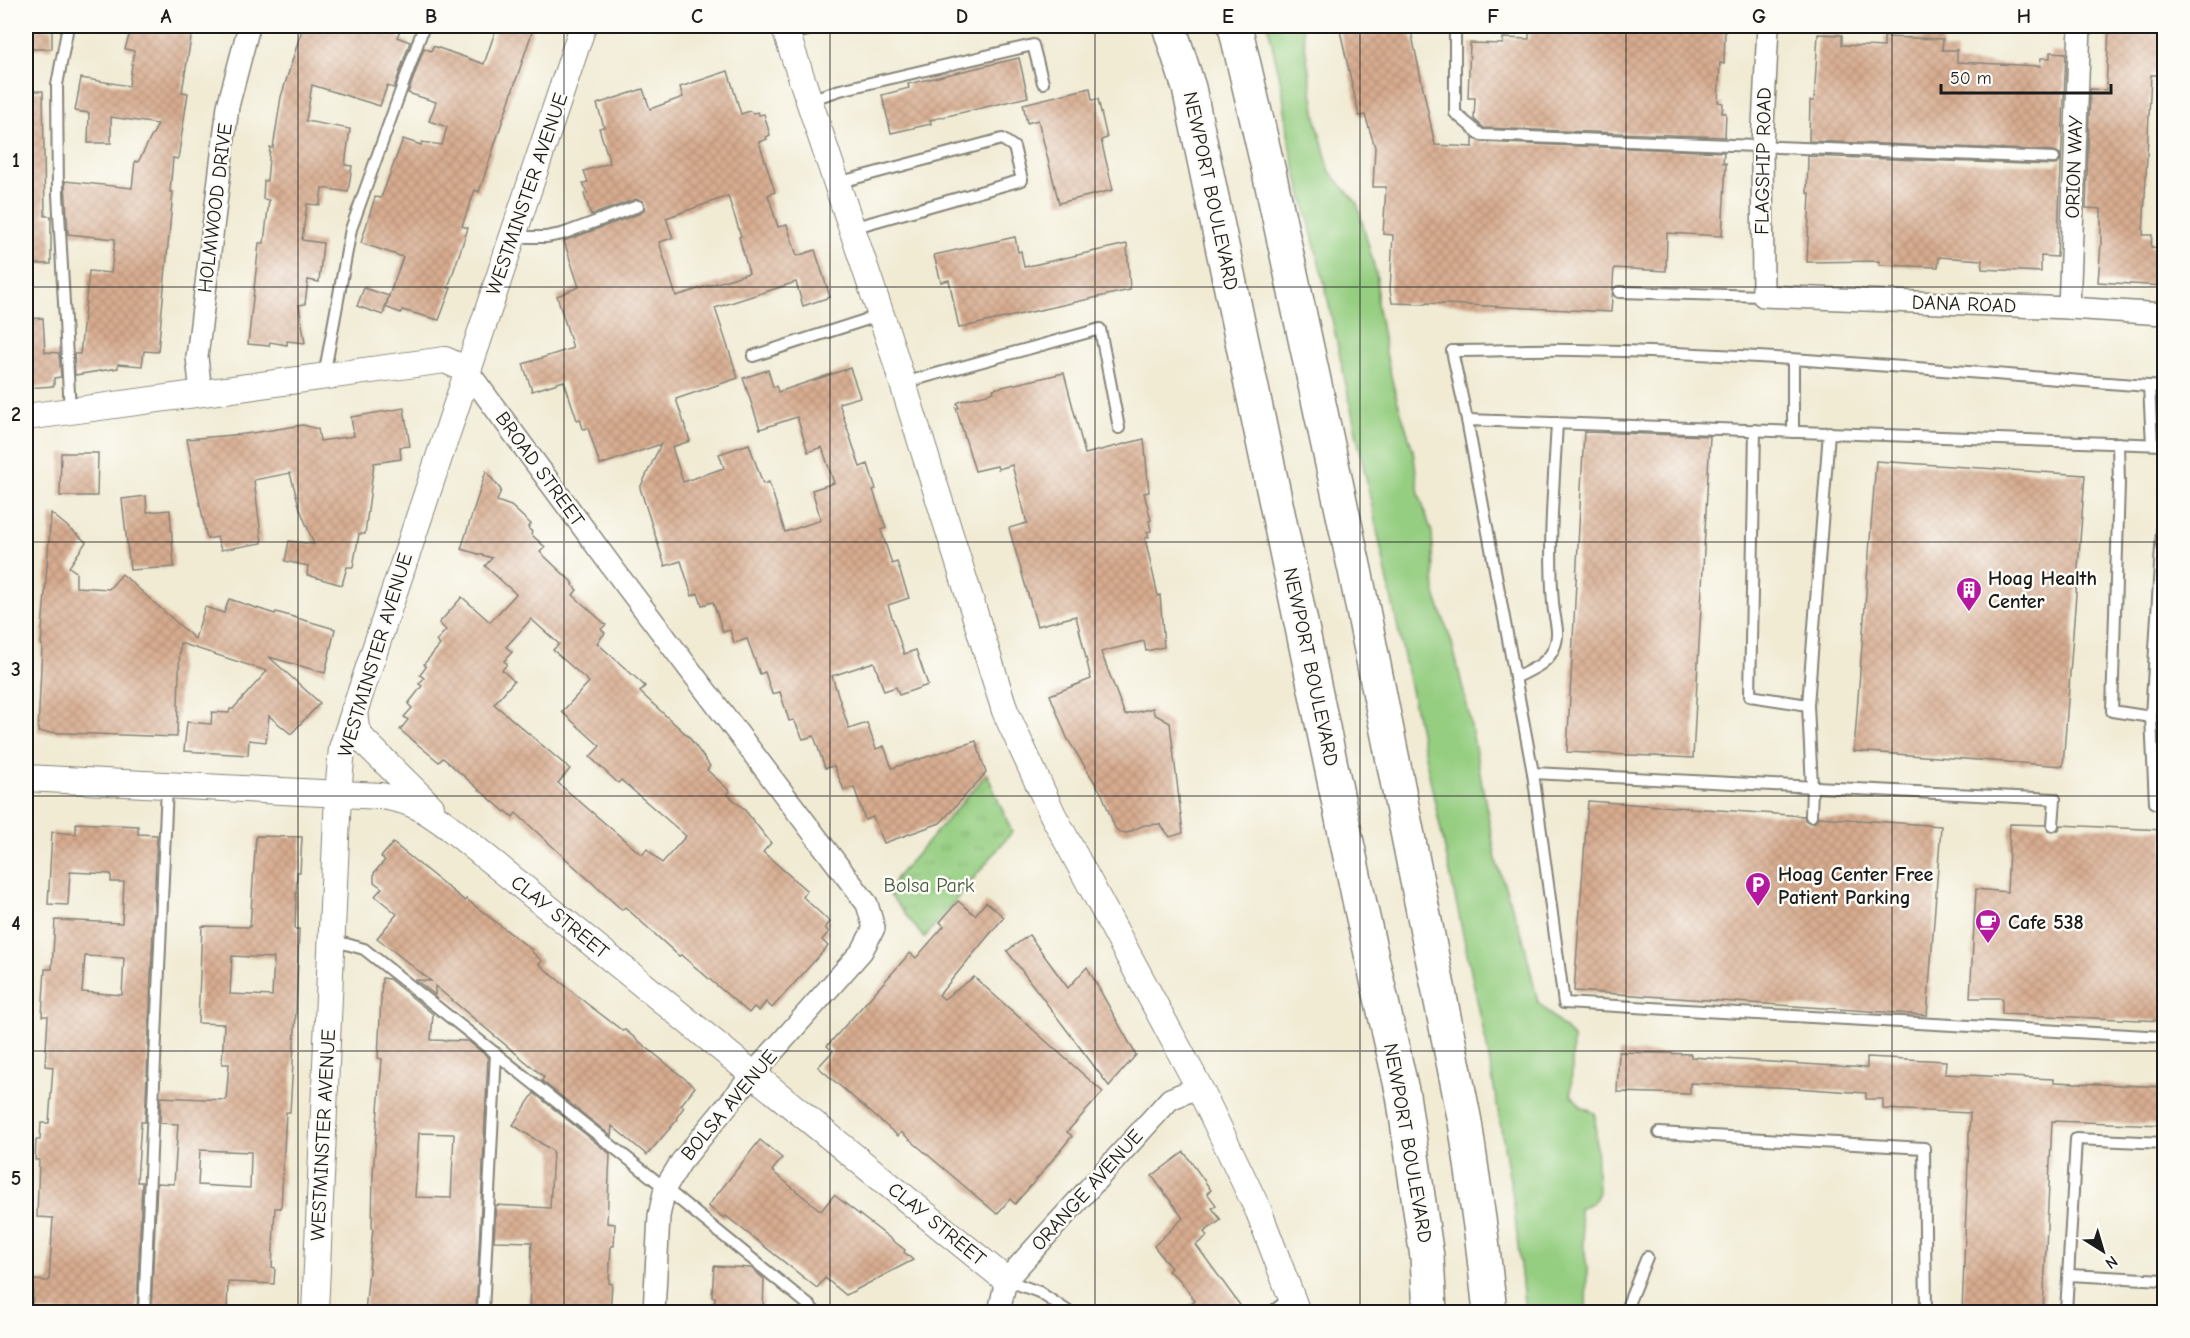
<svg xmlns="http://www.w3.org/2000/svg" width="2190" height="1338" viewBox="0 0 2190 1338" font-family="'Comic Neue',sans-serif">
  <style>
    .green { fill: #95ce81; stroke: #58754e; stroke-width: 1.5 }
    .park { fill: url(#park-tufts); stroke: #58754e; stroke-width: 1.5 }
    .building { fill: url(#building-cross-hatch); fill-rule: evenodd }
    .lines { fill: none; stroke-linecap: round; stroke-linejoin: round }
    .service-casing { stroke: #868478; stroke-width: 14 }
    .minor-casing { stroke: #868478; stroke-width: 24 }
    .tertiary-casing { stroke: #868478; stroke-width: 28 }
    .trunk-casing { stroke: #868478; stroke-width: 36 }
    .service { stroke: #fff; stroke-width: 10 }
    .minor { stroke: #fff; stroke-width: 21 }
    .tertiary { stroke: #fff; stroke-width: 26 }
    .trunk { stroke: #fff; stroke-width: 33 }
    .grid { fill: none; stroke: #1c1c1c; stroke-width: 1.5; stroke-opacity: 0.55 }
    .labels { text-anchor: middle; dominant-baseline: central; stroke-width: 5; stroke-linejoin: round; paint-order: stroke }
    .street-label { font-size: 20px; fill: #1c1c1c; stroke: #fdfcf7 }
    .poi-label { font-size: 20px; font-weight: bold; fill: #1c1c1c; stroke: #fdfcf7; text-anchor: start }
    .park-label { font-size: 20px; fill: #465a3f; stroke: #fdfcf7 }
    .neatline { fill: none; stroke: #1c1c1c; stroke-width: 2 }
    .grid-label { font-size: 20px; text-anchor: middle; font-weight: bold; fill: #1c1c1c }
  </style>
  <defs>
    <pattern id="park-tufts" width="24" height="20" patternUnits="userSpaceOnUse" patternTransform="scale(1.5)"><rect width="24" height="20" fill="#95ce81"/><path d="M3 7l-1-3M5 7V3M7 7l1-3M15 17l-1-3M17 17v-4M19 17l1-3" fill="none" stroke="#80b06f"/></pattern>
    <pattern id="building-cross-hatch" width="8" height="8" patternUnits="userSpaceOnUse" patternTransform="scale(1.5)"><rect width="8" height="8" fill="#d7ac8f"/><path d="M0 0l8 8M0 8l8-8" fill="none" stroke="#b8937b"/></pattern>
  </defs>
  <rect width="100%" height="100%" fill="#fdfcf7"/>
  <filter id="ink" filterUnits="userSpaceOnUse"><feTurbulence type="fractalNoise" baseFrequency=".0167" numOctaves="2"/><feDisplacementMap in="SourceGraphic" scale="12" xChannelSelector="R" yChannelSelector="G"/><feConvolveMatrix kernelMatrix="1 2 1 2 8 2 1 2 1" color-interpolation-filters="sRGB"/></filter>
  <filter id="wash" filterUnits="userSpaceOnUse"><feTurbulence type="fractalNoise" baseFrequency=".008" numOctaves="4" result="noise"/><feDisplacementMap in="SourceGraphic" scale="24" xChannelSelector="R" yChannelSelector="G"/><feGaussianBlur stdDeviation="1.35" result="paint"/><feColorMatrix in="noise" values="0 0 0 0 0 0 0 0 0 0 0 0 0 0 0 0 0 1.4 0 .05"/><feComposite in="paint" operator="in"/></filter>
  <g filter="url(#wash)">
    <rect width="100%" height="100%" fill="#f1ebd4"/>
    <path class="green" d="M1268,26H1302L1317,123L1330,172L1357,203L1377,277V303L1385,349L1395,393L1413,450L1419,494L1432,533L1435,594L1452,643L1468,710L1497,864L1523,938L1538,1002L1573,1037L1571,1094L1582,1108L1595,1113L1598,1195L1593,1202L1579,1209L1587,1268L1586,1312H1525L1513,1198L1487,1047L1325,286L1290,148L1282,88Z"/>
    <path class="park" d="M987,774L1012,832L924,938L889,894L896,878Z"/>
    <g id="blocks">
      <g class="building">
        <path d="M132,26H193L182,92L188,93L178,159L173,158L170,192H173L158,352L144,351L142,366L118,364V368L75,375L74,354H80L89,271L111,273L115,239L68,234L65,181L132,188L135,161L138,162L158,124L111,117V143H88L89,113L75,111L81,78L129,86L134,51L125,49Z"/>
        <path d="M303,26H402L397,37L410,42L394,88L387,86L380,106L312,85L306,121L350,129L345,165L352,166L348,192L322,188L320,205L307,204L302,240L323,243L319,282L308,280L305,304L299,305L305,343L287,341V345L270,342L269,346L248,344L259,243H264L269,200L263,199L264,181H267L270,147L273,148L281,97Z"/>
        <path d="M497,26H534L479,192L475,190L462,226L468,228L448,288H451L439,320L402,310L401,313L385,307L403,257L361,243L375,197L381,198L403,139L421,145L422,142L442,145L447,127L429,121L436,102L408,93L424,48L431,51L433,46L484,64Z"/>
        <path d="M1339,26H1410L1435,145L1473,147V138L1481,142L1724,152L1723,163H1726L1722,236L1667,233L1666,271L1614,268L1611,312L1425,303V304L1392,303L1390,290L1393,235L1383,234L1386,187H1373L1375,147L1365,115L1359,116Z"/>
        <path d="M1529,26H1627L1725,30L1724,64L1720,63L1718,102L1723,103L1722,113H1726L1725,137L1484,128L1474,119L1475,98H1468L1470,43L1503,44V38L1529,39Z"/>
        <path d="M2109,26H2164V62H2160L2159,75H2151L2143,235H2152L2151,247L2164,248V286L2098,282L2101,244V209L2086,208L2090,89L2106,90Z"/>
        <path d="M52,28V49H29L28,29Z"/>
        <path d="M1818,34L1842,35V45L1884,47V37L1943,39L1942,50H1957V62L2040,66L2041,58H2050V52L2066,53L2057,257L2041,256V272L1982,269V260L1939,257L1938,267L1879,265V261L1807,262L1810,193H1807L1808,156L2054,165L2058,164L2061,159L2060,154L2054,151L1809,141L1810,101H1814Z"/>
        <path d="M1019,58L1028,97L930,120L931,124L891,133L882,95L909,88L908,84Z"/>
        <path d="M728,71L741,114L750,111L753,113L758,112L759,115L764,114L770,135L766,137L767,139L759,142L775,192L768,195L778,227L787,225L797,256L815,250L830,297L803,306L796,282L715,308L738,378L676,399L690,441L672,447L683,482L724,468L719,454L749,444L763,484L769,482L785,532L821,520L812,490L834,483L822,447L808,452L797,417L760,429L743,378L768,370L773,387L776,386L778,392L850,368L860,397L839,403L860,467L868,464L876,489L873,490L886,528L881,530L892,564L897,562L909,598L888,605L904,654L916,650L928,685L899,695L896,687L884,691L874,662L832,676L849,729L867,723L876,749L884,746L892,768L976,741L986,773L940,823L884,843L873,817L865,820L854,787L844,790L834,766L825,768L814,736L803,739L794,720L789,721L780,692L772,694L765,672L760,674L747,639L734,643L730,630L723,632L713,602L702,605L698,593L692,596L681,561L665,566L640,488L661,444L600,465L588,428L583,429L580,419L577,420L564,381L532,391L523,364L573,348L557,296L579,287L564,241L641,213L645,208L643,201L636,199L591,215L584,194L587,193L583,183L588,182L584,171L610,163L599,128L604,127L597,104L643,89L650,109L683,97L680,87ZM728,196L741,236L739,237L749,273L676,296L659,242L673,238L666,218Z"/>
        <path d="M1090,88L1092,100L1098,99L1107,138L1101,140L1113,190L1059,203L1038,120L1027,123L1023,104Z"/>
        <path d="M26,91H43L45,216H51V264H26Z"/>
        <path d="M1015,237L1018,252L1021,251L1024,267L1127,244L1130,290L959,328L949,280L941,282L934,255Z"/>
        <path d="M364,288L389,296L383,315L357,306Z"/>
        <path d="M43,318L45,352L59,353L61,377L54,378V386L26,388V319Z"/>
        <path d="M1064,373L1085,454L1144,439L1149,492L1144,493L1151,520L1149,521L1151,531L1147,532L1149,537L1145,538L1158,596L1160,595L1164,647L1146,651L1144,641L1101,652L1125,715L1153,708L1154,714L1170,723L1183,833L1170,837L1160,824L1144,825L1127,833L1120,832L1115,828L1102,794L1067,738L1050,695L1091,679L1076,616L1037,626L1009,528L1027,523L1012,465L998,469L997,466L975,471L956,408H959L957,403L961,401L994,392L993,389Z"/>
        <path d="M404,408L410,446L400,447L401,459L374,463L365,534H359L353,567H347L342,585L307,575L308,566L285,561L289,541L314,544L300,509L290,473L254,480L262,543L221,550L217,537L207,539L187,439L245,434L303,425L318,429L320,441L354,436L351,417Z"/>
        <path d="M1584,432L1710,436L1693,758L1567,752Z"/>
        <path d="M61,453H98L97,496H60Z"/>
        <path d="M1876,461L2085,475L2063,766L1854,751Z"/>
        <path d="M486,471L501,490L497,501L511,506L531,524L528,528L532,532L531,534L545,547L540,552L574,584L572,585L577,590L573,595L606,625L601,629L605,633L597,643L645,686L640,692L689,737L710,766L707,770L730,791L727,794L744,809L771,843L763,852L807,891L803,897L830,922L825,928L829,932L822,940L828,946L772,1008L766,1002L759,1011L754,1007L749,1013L681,955L679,956L625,907L622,910L516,813L513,817L506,811L505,812L443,758L439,762L400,730L408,720L404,717L412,708L408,704L422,686L419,684L424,678L420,675L426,667L424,664L440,645L436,641L446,630L439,623L462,597L490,622L516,594L485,566L492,558L461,549ZM531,619L559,644L553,650L589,682L562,712L600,746L590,757L618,783L621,780L686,836L662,863L647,849L642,855L558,783L570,769L494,704L514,681L502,670L507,664L504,661L512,652L506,647Z"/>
        <path d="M146,496L147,512L170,510L174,567L130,570L122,499Z"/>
        <path d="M51,513L86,542L69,567L76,572V587L109,589L122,574L195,639L205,607L224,613L229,599L275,614L276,612L335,629L325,673L269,657L320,703L291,734L269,716L266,742L249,740L248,755L184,751L187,722L211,724L212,712L229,713L230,709H233L267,671L180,643L177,737L38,732L42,645H41Z"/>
        <path d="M1588,801L1804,816L1805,820L1810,823L1815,822L1818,817L1941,826L1927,1015L1574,991Z"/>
        <path d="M76,823L138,826V834L157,835L145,1122H141L137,1182H142L137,1312H32L33,1280L49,1281L53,1218L37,1217L39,1160H35L36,1140H40L41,1123H49L53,1067L45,1066L48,1016H42L45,969H52L55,920L122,923L124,882H111V874L70,872L68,905L48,904L52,832L76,834ZM85,956L124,958L122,995L82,992Z"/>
        <path d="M2010,824L2046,825L2048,831L2053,832L2059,830L2060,825L2164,830V1021L2002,1014V998H1970L1976,889L2007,892Z"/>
        <path d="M256,836L302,837L300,872H297L295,929H299L296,1012L290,1112H286L281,1208H275L272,1267L275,1268L274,1284L228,1282L227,1312H151L157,1183L174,1184L178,1124L160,1123L161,1097L226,1100L229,1064H222L224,1024L198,1023L202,926L250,927ZM232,956L274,958L272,996L230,994ZM200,1150L251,1152L250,1188L198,1185Z"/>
        <path d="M393,843L465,901L466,899L532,950L531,951L542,961L539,964L586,1003L623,1031L625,1030L695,1087L681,1105L684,1107L677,1117L678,1119L647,1155L612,1126L611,1136L542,1081L544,1077L435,986V995L416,980L431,981L377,938L397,914L375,896L382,888L374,882V873L385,860L381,857Z"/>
        <path d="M958,901L975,915L986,902L1004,917L939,995L944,999L974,977L1103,1092L1067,1132L1072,1136L1041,1174L1015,1204L1010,1199L997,1214L901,1132L898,1136L818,1067L833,1051L827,1046L910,953L916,958L944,926L940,922Z"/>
        <path d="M1029,935L1068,988L1087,967L1136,1055L1109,1086L1007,951Z"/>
        <path d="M382,978L389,979L433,1014L431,1040L468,1041L488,1057L476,1312H365L373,1228H372L373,1174L382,1059L378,1058ZM419,1133L454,1134L451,1198L415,1197Z"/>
        <path d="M1619,1052L1691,1054V1057L1867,1068V1057L1946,1061L1945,1074L2054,1079V1082L2164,1087V1125L2052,1121L2043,1312H1962L1970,1113L1883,1109V1099H1866V1093L1795,1088L1690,1083V1094L1617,1092Z"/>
        <path d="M534,1093L610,1154L607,1223L615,1224L614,1246H611L609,1283L612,1284L610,1312H529L532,1242L494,1241L496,1205L550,1208L553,1151L513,1125Z"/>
        <path d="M760,1140L782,1158L772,1171L821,1211L834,1195L905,1250L904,1252L913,1260L846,1295L825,1278L817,1288L726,1216L724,1218L708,1206Z"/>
        <path d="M1184,1152L1211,1190L1207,1193L1216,1205L1212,1208L1221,1220L1204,1232L1207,1236L1196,1245L1245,1312H1181L1195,1301L1180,1280L1168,1271L1171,1268L1154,1246L1183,1218L1152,1176Z"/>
        <path d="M714,1266L751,1268L764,1279L763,1312H714L715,1297H712Z"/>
      </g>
    </g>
  </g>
  <g filter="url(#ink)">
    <use href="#blocks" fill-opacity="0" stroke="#868478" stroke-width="1.5"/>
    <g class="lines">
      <defs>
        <g id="service">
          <path d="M68,26L57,85L58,195L70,411"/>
          <path d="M1460,26L1455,34V113L1481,135L2054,158"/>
          <path d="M787,35L825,26"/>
          <path d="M809,100L840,90L1033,45L1043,83"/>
          <path d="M837,183L1002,139L1014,147L1022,180L852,228"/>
          <path d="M512,237H546L562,234L638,206"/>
          <path d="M1619,292L1763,296"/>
          <path d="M753,356L881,315"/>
          <path d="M1793,361V432"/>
          <path d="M324,376L351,229L424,26"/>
          <path d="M903,383L1100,329L1119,428"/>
          <path d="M1467,420L1452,351C1493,351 1534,349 1575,350C1766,353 1958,372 2149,386"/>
          <path d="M1755,430L1750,696L1808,705L1829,432"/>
          <path d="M2118,443L2119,483L2112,711L2151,717L2164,497"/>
          <path d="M2152,444L2149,386L2164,387"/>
          <path d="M1515,678C1530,670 1547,665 1554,648C1561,633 1554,619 1553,603C1548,543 1554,483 1557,423"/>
          <path d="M1808,705L1812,787L1811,816"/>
          <path d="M2151,717L2155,803"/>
          <path d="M1533,773L1564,1003L2164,1037"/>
          <path d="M2053,825L2055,799L1533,773L1467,420L2164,445"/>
          <path d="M332,940L364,949L665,1188L811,1307L815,1312"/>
          <path d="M1659,1133L1924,1148L1926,1312"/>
          <path d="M2069,1275L2164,1280"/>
          <path d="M1006,1280L1039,1292L1069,1312"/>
          <path d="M144,1312L167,786"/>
          <path d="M483,1312L496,1053"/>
          <path d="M1272,1312L1290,1298"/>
          <path d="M1625,1312L1647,1257"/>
          <path d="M2066,1312L2076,1139L2164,1143"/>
        </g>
        <g id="minor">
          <path d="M1768,26L1762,146L1763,296L2069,308L2164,314"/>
          <path d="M2069,308L2080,26"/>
          <path d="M467,370L612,567L867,904L874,928L862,951L753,1074L681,1162L665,1188L659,1216L654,1312"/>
          <path d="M201,393L197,357L228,106L249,26"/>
          <path d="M999,1312L1006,1280L1170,1099L1199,1087"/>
        </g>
        <g id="tertiary">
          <path d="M784,26L890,342L1005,711L1053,815L1199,1087L1259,1212L1297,1312"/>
          <path d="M26,417L445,360L467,370"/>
          <path d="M354,710L356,729L363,740L431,807"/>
          <path d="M26,778L381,796C412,801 424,808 449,827L1006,1280"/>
          <path d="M315,1312L338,794L342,748L583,26"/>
        </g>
        <g id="trunk">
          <path d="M1169,26L1189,88L1361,909L1403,1095L1427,1257L1430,1312"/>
          <path d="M1235,26L1271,181L1356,575L1465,1122L1482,1240L1490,1312"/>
        </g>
      </defs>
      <use href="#service" class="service-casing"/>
      <use href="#minor" class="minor-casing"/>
      <use href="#tertiary" class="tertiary-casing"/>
      <use href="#trunk" class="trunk-casing"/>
      <use href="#service" class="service"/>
      <use href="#minor" class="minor"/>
      <use href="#tertiary" class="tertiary"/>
      <use href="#trunk" class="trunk"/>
    </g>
  </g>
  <path class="grid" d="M298,26V1312M564,26V1312M830,26V1312M1095,26V1312M1360,26V1312M1626,26V1312M1892,26V1312M26,287H2164M26,542H2164M26,796H2164M26,1051H2164"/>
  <defs>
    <symbol id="building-pin" viewBox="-11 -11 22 30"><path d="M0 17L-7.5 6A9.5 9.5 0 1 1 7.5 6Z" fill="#b5179e" stroke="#fdfcf7"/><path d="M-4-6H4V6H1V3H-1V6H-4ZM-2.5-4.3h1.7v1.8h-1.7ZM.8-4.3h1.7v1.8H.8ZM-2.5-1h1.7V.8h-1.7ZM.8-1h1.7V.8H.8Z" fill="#fff"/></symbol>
    <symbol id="parking-pin" viewBox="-11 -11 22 30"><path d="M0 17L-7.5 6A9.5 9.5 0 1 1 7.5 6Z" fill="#b5179e" stroke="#fdfcf7"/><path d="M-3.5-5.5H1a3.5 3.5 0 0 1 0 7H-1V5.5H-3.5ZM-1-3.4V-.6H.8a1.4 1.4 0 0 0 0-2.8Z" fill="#fff"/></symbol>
    <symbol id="cafe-pin" viewBox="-11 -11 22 30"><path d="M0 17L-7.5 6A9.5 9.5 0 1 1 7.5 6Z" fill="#b5179e" stroke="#fdfcf7"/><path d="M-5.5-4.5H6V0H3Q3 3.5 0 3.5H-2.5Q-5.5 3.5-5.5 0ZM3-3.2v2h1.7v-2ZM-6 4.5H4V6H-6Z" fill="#fff"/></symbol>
  </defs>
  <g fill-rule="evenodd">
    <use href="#building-pin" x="1954" y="575" width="30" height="40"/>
    <use href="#parking-pin" x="1743" y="870" width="30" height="40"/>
    <use href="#cafe-pin" x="1973" y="907" width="30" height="40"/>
  </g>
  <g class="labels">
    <g class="street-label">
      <text transform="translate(1763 161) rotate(-89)">FLAGSHIP ROAD</text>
      <text transform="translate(2074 167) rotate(-88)">ORION WAY</text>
      <text transform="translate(1211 191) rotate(78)">NEWPORT BOULEVARD</text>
      <text transform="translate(527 194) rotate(-71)">WESTMINSTER AVENUE</text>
      <text transform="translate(215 208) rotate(-83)">HOLMWOOD DRIVE</text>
      <text transform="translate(1964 304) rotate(2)">DANA ROAD</text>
      <text transform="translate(540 469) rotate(54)">BROAD STREET</text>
      <text transform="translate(375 655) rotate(-73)">WESTMINSTER AVENUE</text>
      <text transform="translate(1311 667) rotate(78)">NEWPORT BOULEVARD</text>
      <text transform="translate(560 917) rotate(39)">CLAY STREET</text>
      <text transform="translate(729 1105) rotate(-50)">BOLSA AVENUE</text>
      <text transform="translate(323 1135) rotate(-87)">WESTMINSTER AVENUE</text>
      <text transform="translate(1408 1143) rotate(80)">NEWPORT BOULEVARD</text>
      <text transform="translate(1087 1190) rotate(-48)">ORANGE AVENUE</text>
      <text transform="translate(937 1224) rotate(39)">CLAY STREET</text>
    </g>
    <g class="poi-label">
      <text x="1988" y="578">Hoag Health<tspan x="1988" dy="23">Center</tspan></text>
      <text x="1778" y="874">Hoag Center Free<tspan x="1778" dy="23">Patient Parking</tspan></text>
      <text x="2008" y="922">Cafe 538</text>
    </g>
    <g class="park-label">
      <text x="929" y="885">Bolsa Park</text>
    </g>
  </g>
  <rect width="2190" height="1338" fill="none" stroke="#fdfcf7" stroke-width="66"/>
  <g transform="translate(2103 1251) rotate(143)" stroke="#fdfcf7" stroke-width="4.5" paint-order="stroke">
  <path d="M0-4.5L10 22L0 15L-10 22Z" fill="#1c1c1c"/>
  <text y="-9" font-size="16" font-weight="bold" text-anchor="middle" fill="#1c1c1c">N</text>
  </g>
  <path d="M1941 84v9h170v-9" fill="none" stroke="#1c1c1c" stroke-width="3"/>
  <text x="1950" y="84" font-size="18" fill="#1c1c1c" stroke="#fdfcf7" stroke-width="4.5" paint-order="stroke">50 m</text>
  <rect x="33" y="33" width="2124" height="1272" class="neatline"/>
  <g class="grid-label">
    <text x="166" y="23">A</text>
    <text x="431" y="23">B</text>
    <text x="697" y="23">C</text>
    <text x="962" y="23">D</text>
    <text x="1228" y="23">E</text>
    <text x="1493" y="23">F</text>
    <text x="1759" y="23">G</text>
    <text x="2024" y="23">H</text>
    <text x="16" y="167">1</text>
    <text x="16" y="421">2</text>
    <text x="16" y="676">3</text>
    <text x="16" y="930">4</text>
    <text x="16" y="1185">5</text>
  </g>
</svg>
